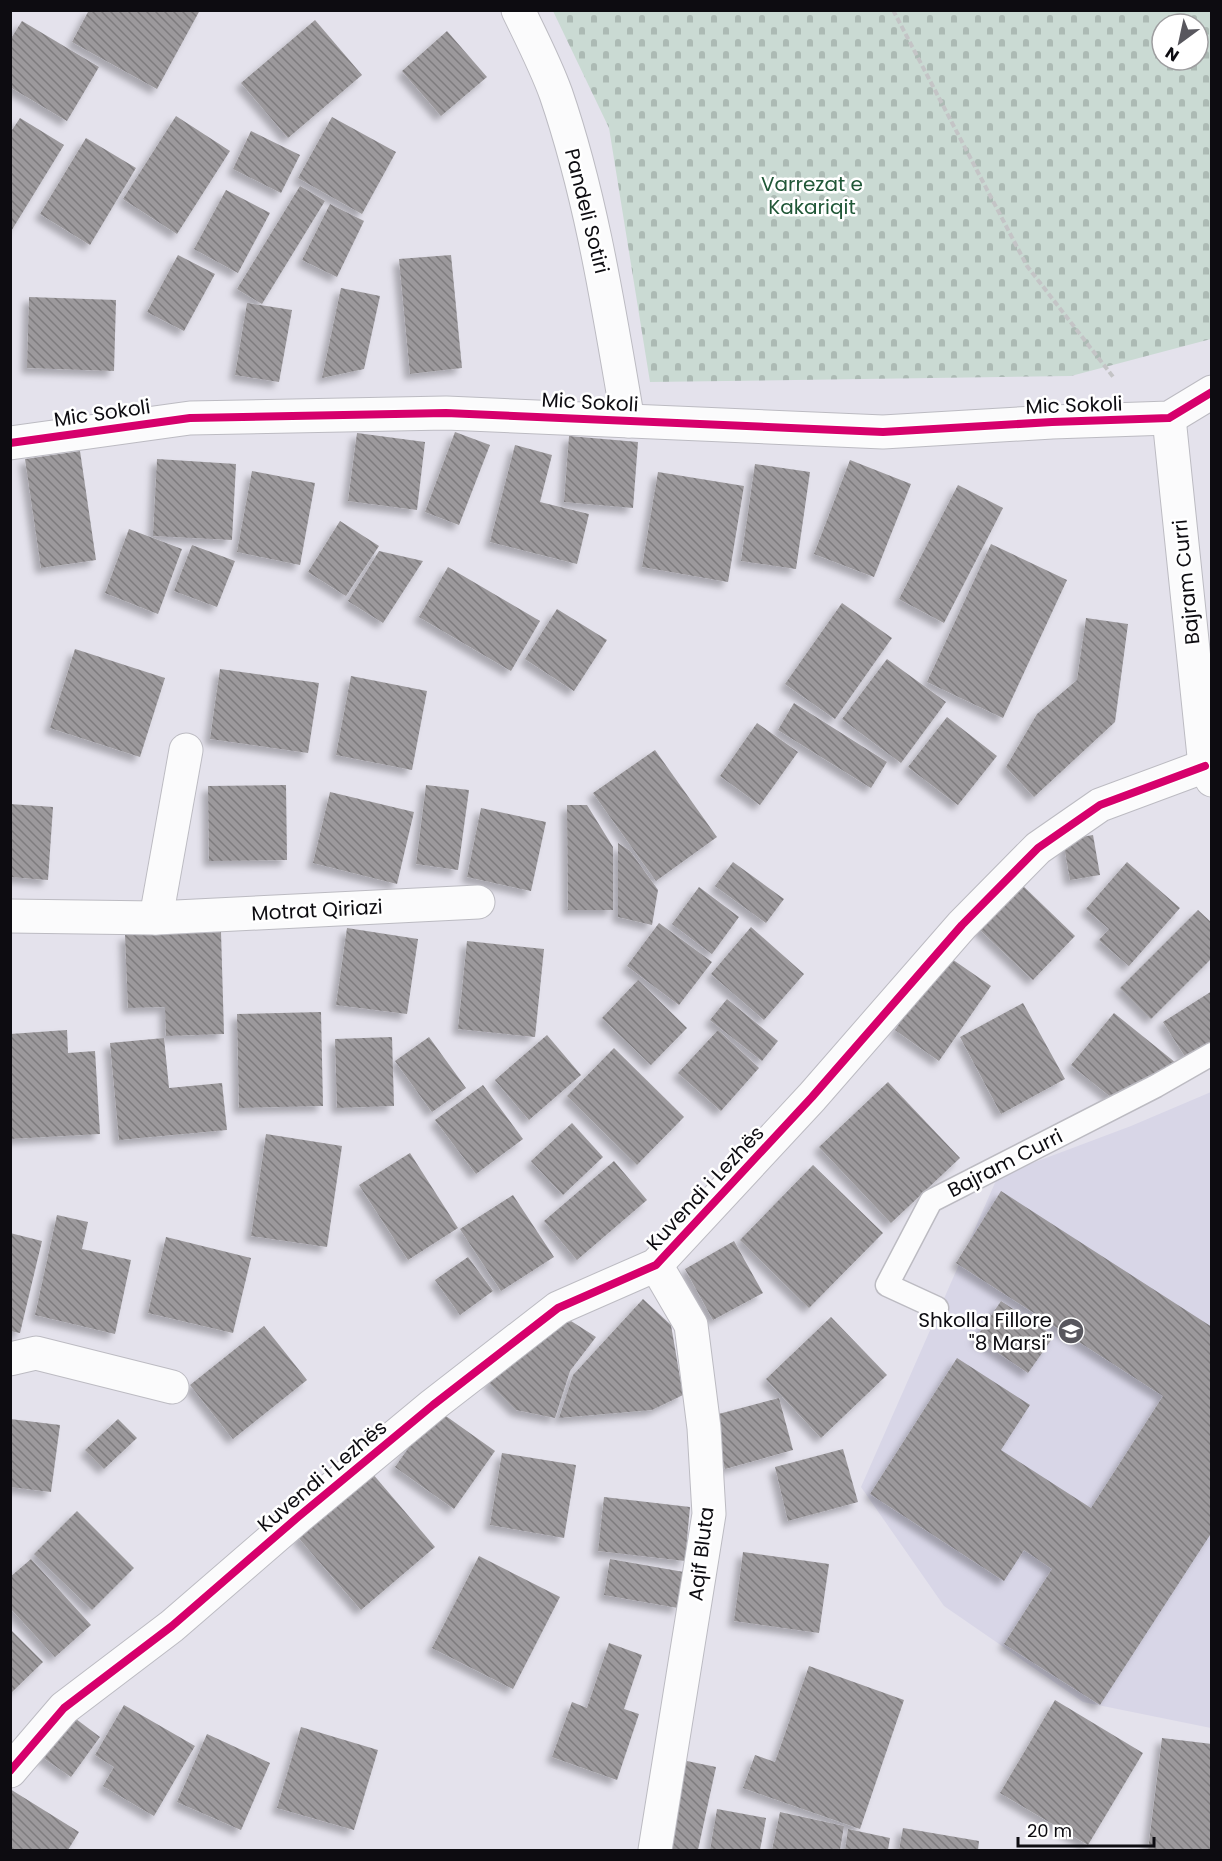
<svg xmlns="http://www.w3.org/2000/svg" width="1222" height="1861" viewBox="0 0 1222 1861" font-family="Poppins,sans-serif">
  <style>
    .built { fill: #d8d6e7 }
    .cemetery { fill: url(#cemetery-stones); fill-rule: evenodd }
    .building { fill: url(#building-back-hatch); filter: url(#shadow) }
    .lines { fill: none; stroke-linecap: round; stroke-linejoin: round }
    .lane-casing { stroke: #bcbbc2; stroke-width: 25 }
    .street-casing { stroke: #bcbbc2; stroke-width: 35 }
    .path { stroke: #c4c4c6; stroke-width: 4; stroke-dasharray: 6 3; stroke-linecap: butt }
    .lane { stroke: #fbfbfc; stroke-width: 22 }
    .street { stroke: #fbfbfc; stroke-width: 33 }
    .cycleway-casing { stroke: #fff; stroke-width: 11 }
    .cycleway { stroke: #d6006c; stroke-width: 8 }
    .labels { text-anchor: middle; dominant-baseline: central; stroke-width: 5; stroke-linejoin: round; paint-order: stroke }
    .park-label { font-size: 20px; fill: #205737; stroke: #fff }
    .street-label { font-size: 20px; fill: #0d0c11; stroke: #fff }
    .poi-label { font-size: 20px; fill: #0d0c11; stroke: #fff; text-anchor: end }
  </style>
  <defs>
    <pattern id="cemetery-stones" width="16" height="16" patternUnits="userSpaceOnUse" patternTransform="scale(1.5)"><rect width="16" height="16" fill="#cadad3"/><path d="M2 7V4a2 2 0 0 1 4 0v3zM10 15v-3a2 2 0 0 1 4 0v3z" fill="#acbab4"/></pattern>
    <pattern id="building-back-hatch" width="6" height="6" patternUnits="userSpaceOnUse" patternTransform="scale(1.5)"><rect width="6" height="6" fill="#9c999c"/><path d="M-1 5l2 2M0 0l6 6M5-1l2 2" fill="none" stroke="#7e7b7e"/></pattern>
    <filter id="shadow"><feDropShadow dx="-5.5" dy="5.5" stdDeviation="3" flood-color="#0004"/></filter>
  </defs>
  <rect width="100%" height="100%" fill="#e4e2ec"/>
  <path class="built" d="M1211,1092V1728L1083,1702L944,1606L861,1487L998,1176L1131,1126Z"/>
  <path class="cemetery" d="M553,11H1211V339L1071,376L650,382L609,128ZM1162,24H1198V60H1162Z"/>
  <g class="building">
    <path d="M89,10H200L157,89L72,42Z"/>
    <path d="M315,20L362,75L288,138L241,83Z"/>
    <path d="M22,21L99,67L67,121L10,87V40Z"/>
    <path d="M447,31L487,77L441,116L402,71Z"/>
    <path d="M176,116L230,151L177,234L123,199Z"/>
    <path d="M332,117L396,152L362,214L298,178Z"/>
    <path d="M20,118L64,145L10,233V133Z"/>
    <path d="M251,131L300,155L281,193L233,169Z"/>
    <path d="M86,138L136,168L90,245L40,214Z"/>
    <path d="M300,186L325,201L262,304L237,289Z"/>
    <path d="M226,190L270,213L238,273L194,249Z"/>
    <path d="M330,204L364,221L337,277L302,260Z"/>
    <path d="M178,255L215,274L184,331L147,312Z"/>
    <path d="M451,255L462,368L410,374L399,259Z"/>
    <path d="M341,288L380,296L364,369L322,378Z"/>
    <path d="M29,297L116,300L114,371L27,368Z"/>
    <path d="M247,303L292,310L279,382L235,375Z"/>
    <path d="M455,432L490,445L459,525L425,512Z"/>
    <path d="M357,433L425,442L417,510L348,501Z"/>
    <path d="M569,436L638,442L633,508L564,502Z"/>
    <path d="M515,445L552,455L540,502L589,514L577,564L490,542Z"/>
    <path d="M80,451L96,560L41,568L25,459Z"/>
    <path d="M157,459L236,464L232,540L153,536Z"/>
    <path d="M850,460L911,484L874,577L814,554Z"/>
    <path d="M755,464L810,472L796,569L741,561Z"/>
    <path d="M252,471L315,483L300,565L237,552Z"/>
    <path d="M658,472L744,486L728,582L642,567Z"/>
    <path d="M958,485L1003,508L944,623L899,599Z"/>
    <path d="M340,521L379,546L346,596L308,572Z"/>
    <path d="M129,529L182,549L158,614L105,593Z"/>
    <path d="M991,544L1067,580L1003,718L927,682Z"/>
    <path d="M192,545L235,561L217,607L174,591Z"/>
    <path d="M379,551L423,561L383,623L348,601Z"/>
    <path d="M448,567L540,621L511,671L419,617Z"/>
    <path d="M842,603L892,638L835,719L785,684Z"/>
    <path d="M557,609L607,640L574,691L525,659Z"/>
    <path d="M1086,618L1128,624L1115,722L1034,797L1006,767L1037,714L1077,680Z"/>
    <path d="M75,649L165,678L140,757L50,728Z"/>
    <path d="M887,659L946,702L901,763L842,719Z"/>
    <path d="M220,669L319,683L308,753L210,739Z"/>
    <path d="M351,676L427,691L412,770L336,755Z"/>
    <path d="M794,703L887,762L871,788L778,730Z"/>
    <path d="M947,717L997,756L958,805L908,767Z"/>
    <path d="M757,723L798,752L760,805L720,776Z"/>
    <path d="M655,750L717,837L656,881L593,793Z"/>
    <path d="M286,785L287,860L209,861L208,786Z"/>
    <path d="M426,785L469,790L458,870L416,864Z"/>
    <path d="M330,792L414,812L397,884L313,863Z"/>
    <path d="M10,804L53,807L48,880L10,877Z"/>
    <path d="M567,805H587L613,847V910H568Z"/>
    <path d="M481,808L546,822L531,891L467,877Z"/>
    <path d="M1093,835L1100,875L1070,880L1063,840Z"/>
    <path d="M618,843L630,851L658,890L652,925L618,917Z"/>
    <path d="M733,862L784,899L766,923L715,886Z"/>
    <path d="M1127,862L1180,908L1129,966L1099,940L1109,929L1086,909Z"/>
    <path d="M1019,882L1075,936L1033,980L977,927Z"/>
    <path d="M699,887L739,917L712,954L672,924Z"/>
    <path d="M1198,910L1212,923V958L1151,1019L1120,988Z"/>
    <path d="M659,923L712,962L679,1005L627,966Z"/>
    <path d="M751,927L804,974L764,1020L711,974Z"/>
    <path d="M347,928L418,939L407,1014L336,1005Z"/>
    <path d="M221,932L224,1034L166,1036L165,1007L128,1008L125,935Z"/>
    <path d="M467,941L544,949L535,1037L458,1029Z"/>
    <path d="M946,955L991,986L939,1061L895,1030Z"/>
    <path d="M638,980L687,1028L651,1065L602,1018Z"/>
    <path d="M1212,991V1042L1186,1058L1163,1022Z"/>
    <path d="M727,999L778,1041L762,1061L710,1020Z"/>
    <path d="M1023,1003L1065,1079L1001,1114L960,1037Z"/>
    <path d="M321,1012L323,1106L239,1108L237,1014Z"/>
    <path d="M1114,1013L1176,1063L1112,1098L1071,1065Z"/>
    <path d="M67,1030L68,1053L95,1051L100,1134L10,1139V1034Z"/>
    <path d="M718,1030L759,1068L721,1111L678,1073Z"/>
    <path d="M547,1035L581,1075L529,1120L495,1080Z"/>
    <path d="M392,1037L394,1106L337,1108L335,1039Z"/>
    <path d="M429,1037L466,1088L432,1112L395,1061Z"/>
    <path d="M164,1038L169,1088L222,1083L227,1130L119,1140L110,1043Z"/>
    <path d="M614,1048L684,1117L637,1165L567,1096Z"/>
    <path d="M888,1082L960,1158L891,1223L819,1147Z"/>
    <path d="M483,1085L523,1139L476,1174L435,1120Z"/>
    <path d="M572,1123L603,1157L563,1195L531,1161Z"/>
    <path d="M266,1134L342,1146L327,1247L251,1236Z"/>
    <path d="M410,1153L458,1228L408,1260L359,1185Z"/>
    <path d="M614,1161L647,1200L577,1260L544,1221Z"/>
    <path d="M813,1165L883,1233L809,1308L740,1240Z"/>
    <path d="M1001,1191L1212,1327V1532L1100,1705L1004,1644L1052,1569L1024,1550L1004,1581L870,1494L957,1358L1030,1405L1001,1450L1091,1508L1163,1396L956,1263Z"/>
    <path d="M513,1195L554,1257L501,1291L460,1229Z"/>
    <path d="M57,1215L88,1222L82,1249L131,1260L115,1334L35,1315Z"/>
    <path d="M10,1233L42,1241L20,1333L10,1331Z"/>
    <path d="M166,1237L251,1258L233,1333L148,1313Z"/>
    <path d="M734,1241L763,1293L713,1320L685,1269Z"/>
    <path d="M468,1257L493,1291L460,1315L435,1280Z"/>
    <path d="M643,1299L671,1325L683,1395L652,1410L559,1418L573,1375Z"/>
    <path d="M1001,1301L1054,1336L1028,1373L976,1338Z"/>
    <path d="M560,1314L596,1337L570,1371L555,1418L516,1410L488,1382Z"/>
    <path d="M831,1317L887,1375L821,1438L766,1379Z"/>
    <path d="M264,1326L307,1380L233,1439L190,1385Z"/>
    <path d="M779,1398L793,1450L725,1469L711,1416Z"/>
    <path d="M436,1409L495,1451L454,1509L395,1467Z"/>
    <path d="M10,1419L60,1425L51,1492L10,1487Z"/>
    <path d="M118,1419L137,1438L104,1469L85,1450Z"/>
    <path d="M843,1449L858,1502L788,1521L775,1467Z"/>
    <path d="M502,1453L576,1465L564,1538L490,1525Z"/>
    <path d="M372,1473L435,1547L361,1610L297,1536Z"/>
    <path d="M604,1497L690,1507L685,1561L598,1551Z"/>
    <path d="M77,1511L134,1568L92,1610L34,1554Z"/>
    <path d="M743,1552L829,1564L819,1633L734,1621Z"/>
    <path d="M479,1556L560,1597L513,1689L432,1648Z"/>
    <path d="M31,1559L91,1625L55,1657L10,1608V1577Z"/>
    <path d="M610,1559L684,1572L678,1608L604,1595Z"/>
    <path d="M10,1629L43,1662L10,1694Z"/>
    <path d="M609,1643L642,1655L624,1709L639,1714L617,1780L552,1757L572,1702L587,1708Z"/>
    <path d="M809,1666L904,1700L860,1829L743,1788L755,1755L775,1762Z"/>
    <path d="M1055,1700L1143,1753L1088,1845L1000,1793Z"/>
    <path d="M124,1705L195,1746L154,1816L103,1786L114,1767L95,1755Z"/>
    <path d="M68,1713L100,1737L71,1777L38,1754Z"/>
    <path d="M301,1727L378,1750L354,1830L277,1808Z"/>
    <path d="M207,1734L270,1763L241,1830L177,1802Z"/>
    <path d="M1162,1738L1212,1744V1850H1148Z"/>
    <path d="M682,1760L716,1767L698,1850H662Z"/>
    <path d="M10,1789L79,1832L68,1850H10Z"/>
    <path d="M717,1809L766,1818L760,1850H710Z"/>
    <path d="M780,1812L844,1826L840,1850H772Z"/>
    <path d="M903,1828L979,1841L978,1850H899Z"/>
    <path d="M848,1829L890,1838L888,1850H845Z"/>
  </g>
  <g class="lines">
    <defs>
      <path id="lane" d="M937,1308L887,1285L931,1201L1156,1086L1212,1054"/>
      <g id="street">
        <path d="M518,10C531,37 546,66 556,94C592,199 609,311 628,421"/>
        <path d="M1169,418L1205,766L1212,780"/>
        <path d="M10,443L190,418L446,413L883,432L1052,422L1169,418L1212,392"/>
        <path d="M10,916L156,918L478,902"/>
        <path d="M156,918L186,750"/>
        <path d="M10,1359L36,1353L172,1387"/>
        <path d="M10,1771L64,1708L172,1626L298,1517L433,1405L558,1308L656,1265L812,1097L962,925L1038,848L1100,805L1205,766"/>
        <path d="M655,1850L709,1514L704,1428L691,1325L656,1265"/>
      </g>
    </defs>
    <use href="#lane" class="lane-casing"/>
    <use href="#street" class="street-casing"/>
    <path class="path" d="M893,10L1027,266L1114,378"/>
    <use href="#lane" class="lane"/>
    <use href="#street" class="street"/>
    <defs>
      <g id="cycleway">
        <path d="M10,443L190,418L446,413L883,432L1052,422L1169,418L1212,392"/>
        <path d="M10,1771L64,1708L172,1626L298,1517L433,1405L558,1308L656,1265L812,1097L962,925L1038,848L1100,805L1205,766"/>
      </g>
    </defs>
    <use href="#cycleway" class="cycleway-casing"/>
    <use href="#cycleway" class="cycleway"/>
  </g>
  <defs>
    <symbol id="school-disc" viewBox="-11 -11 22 22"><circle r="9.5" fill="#58575e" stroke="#fff"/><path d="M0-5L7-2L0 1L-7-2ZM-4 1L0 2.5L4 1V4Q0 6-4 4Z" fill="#fff"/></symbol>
  </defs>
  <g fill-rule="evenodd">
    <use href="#school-disc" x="1056" y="1316" width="30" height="30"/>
  </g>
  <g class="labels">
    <g class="park-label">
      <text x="812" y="184">Varrezat e<tspan x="812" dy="23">Kakariqit</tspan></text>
    </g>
    <g class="street-label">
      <text transform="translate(587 211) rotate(76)">Pandeli Sotiri</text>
      <text transform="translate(590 402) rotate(3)">Mic Sokoli</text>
      <text transform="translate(1074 405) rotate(-2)">Mic Sokoli</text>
      <text transform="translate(102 413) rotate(-8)">Mic Sokoli</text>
      <text transform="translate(1186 582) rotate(-96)">Bajram Curri</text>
      <text transform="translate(317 910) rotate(-3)">Motrat Qiriazi</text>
      <text transform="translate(1005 1163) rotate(-27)">Bajram Curri</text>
      <text transform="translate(705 1188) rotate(-47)">Kuvendi i Lezhës</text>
      <text transform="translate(322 1476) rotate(-40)">Kuvendi i Lezhës</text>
      <text transform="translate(701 1554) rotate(-83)">Aqif Bluta</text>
    </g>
    <g class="poi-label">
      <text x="1052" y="1320">Shkolla Fillore<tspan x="1052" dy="23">"8 Marsi"</tspan></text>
    </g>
  </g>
  <rect width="1222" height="1861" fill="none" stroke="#0d0c11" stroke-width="24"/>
  <g transform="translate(1180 42) rotate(213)"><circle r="28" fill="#ffffff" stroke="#9e9ea0" stroke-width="1.5"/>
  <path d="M0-4.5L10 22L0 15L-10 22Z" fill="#58575e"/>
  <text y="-9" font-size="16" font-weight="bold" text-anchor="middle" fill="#0d0c11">N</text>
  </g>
  <path d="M1018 1837v9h136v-9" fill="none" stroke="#0d0c11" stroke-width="3"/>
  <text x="1027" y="1837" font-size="18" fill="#0d0c11" stroke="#ffffff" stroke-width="4.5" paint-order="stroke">20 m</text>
</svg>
